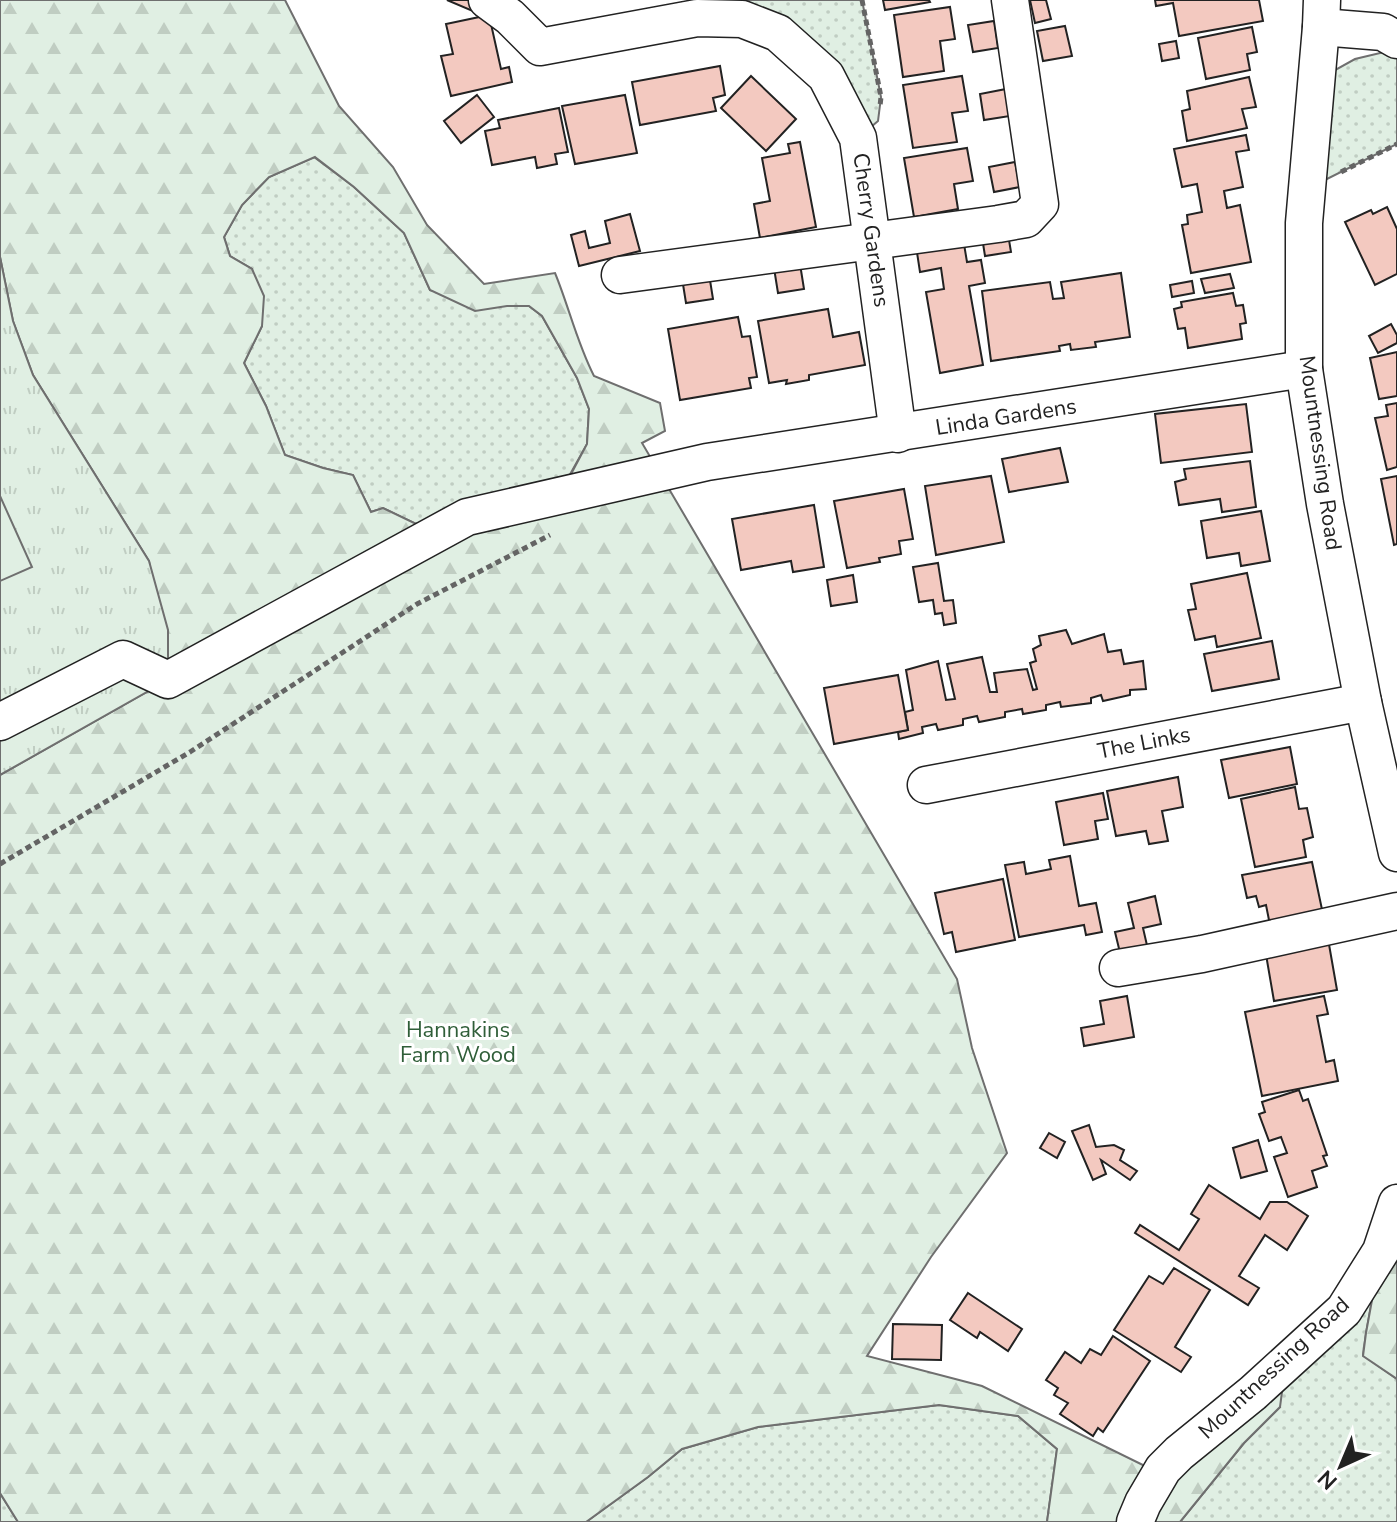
<svg xmlns="http://www.w3.org/2000/svg" width="1397" height="1522" viewBox="0 0 1397 1522" font-family="'Nunito Sans',sans-serif">
  <style>
    .grass { fill: url(#grass-dots); stroke: #6f6f6f; stroke-width: 2 }
    .forest { fill: url(#forest-firs); stroke: #6f6f6f; stroke-width: 2; fill-rule: evenodd }
    .park { fill: url(#park-tufts); stroke: #6f6f6f; stroke-width: 2 }
    .garden { fill: #e0efe3; stroke: #6f6f6f; stroke-width: 2 }
    .building { fill: #f3c9c0; stroke: #222; stroke-width: 2 }
    .lines { fill: none; stroke-linecap: round; stroke-linejoin: round }
    .minor-casing { stroke: #222; stroke-width: 39 }
    .path { stroke: #646464; stroke-width: 5; stroke-dasharray: 6 4; stroke-linecap: butt }
    .minor { stroke: #fff; stroke-width: 36 }
    .labels { text-anchor: middle; dominant-baseline: central; stroke-width: 6; stroke-linejoin: round; paint-order: stroke }
    .street-label { font-size: 22px; fill: #222; stroke: #fff }
    .park-label { font-size: 22px; fill: #2f5e38; stroke: #fff }
  </style>
  <defs>
    <pattern id="grass-dots" width="8" height="8" patternUnits="userSpaceOnUse" patternTransform="scale(2)"><rect width="8" height="8" fill="#e0efe3"/><path d="M2 2h.1M6 6h.1" fill="none" stroke="#c0cdc2" stroke-width="1.8" stroke-linecap="round"/></pattern>
    <pattern id="forest-firs" width="22" height="20" patternUnits="userSpaceOnUse" patternTransform="scale(2)"><rect width="22" height="20" fill="#e0efe3"/><path d="M5 1l3.5 6h-7zM16 11l3.5 6h-7z" fill="#c0cdc2"/></pattern>
    <pattern id="park-tufts" width="24" height="20" patternUnits="userSpaceOnUse" patternTransform="scale(2)"><rect width="24" height="20" fill="#e0efe3"/><path d="M3 7l-1-3M5 7V3M7 7l1-3M15 17l-1-3M17 17v-4M19 17l1-3" fill="none" stroke="#c0cdc2"/></pattern>
  </defs>
  <rect width="100%" height="100%" fill="#fff"/>
  <g class="grass">
    <path d="M698,0H862L881,97L878,121L858,138L778,33L697,18Z"/>
    <path d="M1397,49V144L1307,189L1317,80L1355,59Z"/>
    <path d="M314,157L354,187L404,233L430,290L507,306H529L542,316L577,378L589,409L587,444L568,478L416,524L383,508L371,512L353,475L323,468L285,455L266,406L244,363L262,326L252,269L230,256L224,237L242,205L269,177Z"/>
    <path d="M1381,1251L1366,1333L1363,1355L1397,1379V1522H1180L1244,1443L1280,1407L1264,1383Z"/>
    <path d="M939,1405L1018,1416L1057,1449L1047,1522H586L648,1477L682,1449L758,1427Z"/>
    <path d="M0,1493L18,1522H0Z"/>
  </g>
  <g class="forest">
    <path d="M0,0H285L339,106L393,167L427,225L484,284L555,273C569,307 577,343 594,376L660,403L665,431L642,443L957,979L972,1048L1007,1153L931,1257L867,1356L982,1386L1153,1470L1264,1383L1282,1392L1280,1407L1244,1443L1180,1522H1047L1057,1449L1018,1416L939,1405L758,1427L682,1449L648,1477L586,1522H18L0,1493V775L168,680L149,561L33,375L13,321L0,257ZM315,157L354,187L404,233L430,290L475,311L507,306H529L542,316L577,378L589,409L587,444L569,478L416,524L383,508L371,512L353,475L323,468L285,455L266,406L244,363L262,326L264,296L252,269L230,256L224,237L242,205L269,177Z"/>
    <path d="M1381,1251L1397,1259V1379L1363,1356L1366,1333Z"/>
  </g>
  <path class="park" d="M0,257L13,321L33,375L149,561L168,630V680L0,775Z"/>
  <path class="garden" d="M0,496L32,567L0,581Z"/>
  <g class="building">
    <path d="M447,0H479L475,12Z"/>
    <path d="M883,0H929L930,2L885,10Z"/>
    <path d="M1030,0H1046L1051,19L1035,23Z"/>
    <path d="M1155,0H1259L1263,21L1179,36L1173,3L1156,6Z"/>
    <path d="M950,7L955,39L940,41L944,71L903,77L894,15Z"/>
    <path d="M489,15L501,69L509,67L512,82L451,96L441,56L453,54L446,24Z"/>
    <path d="M994,21L998,48L973,52L968,25Z"/>
    <path d="M1065,26L1072,56L1043,61L1037,31Z"/>
    <path d="M1252,27L1257,52L1247,54L1250,70L1206,79L1198,38Z"/>
    <path d="M1176,41L1179,58L1162,61L1159,44Z"/>
    <path d="M720,66L725,95L713,98L716,111L640,125L632,82Z"/>
    <path d="M751,76L796,119L766,151L721,108Z"/>
    <path d="M962,76L968,111L952,113L957,142L913,148L903,85Z"/>
    <path d="M1249,77L1256,107L1242,109L1247,128L1187,141L1182,111L1190,109L1187,91Z"/>
    <path d="M1006,89L1010,116L984,120L980,94Z"/>
    <path d="M477,95L494,117L461,143L444,121Z"/>
    <path d="M625,95L637,153L575,164L562,106Z"/>
    <path d="M559,108L568,152L555,154L557,164L537,168L535,157L492,165L485,131L500,128L498,120Z"/>
    <path d="M1246,135L1249,150L1236,152L1243,187L1224,191L1227,208L1240,205L1251,262L1191,273L1182,225L1188,224L1187,215L1202,212L1197,184L1182,187L1174,149Z"/>
    <path d="M800,142L816,227L760,238L754,204L770,201L762,158L790,153L788,144Z"/>
    <path d="M967,148L973,181L954,184L958,209L914,217L904,158Z"/>
    <path d="M1015,162L1020,187L994,192L989,167Z"/>
    <path d="M1387,207L1397,229V274L1375,285L1345,222L1371,210L1373,214Z"/>
    <path d="M630,214L640,251L579,266L571,235L585,231L589,248L610,243L605,221Z"/>
    <path d="M1008,234L1011,252L985,256L982,237Z"/>
    <path d="M963,238L967,262L981,260L985,283L969,286L983,365L940,373L926,292L944,289L941,268L920,272L916,246Z"/>
    <path d="M800,264L804,289L778,293L774,268Z"/>
    <path d="M1121,273L1130,337L1095,342L1096,347L1071,350L1070,344L1059,346L1060,351L991,361L982,291L1050,282L1053,299L1064,298L1061,282Z"/>
    <path d="M709,274L713,299L686,303L682,278Z"/>
    <path d="M1230,274L1234,288L1205,293L1201,279Z"/>
    <path d="M1192,281L1194,293L1172,297L1170,285Z"/>
    <path d="M1233,293L1236,306L1243,305L1246,323L1240,324L1242,339L1188,348L1185,328L1178,329L1174,309L1182,307L1181,302Z"/>
    <path d="M828,309L833,337L859,332L865,365L809,375V380L786,384L787,380L769,383L758,321Z"/>
    <path d="M738,317L742,337L750,336L757,377L749,378L751,388L680,400L668,329Z"/>
    <path d="M1391,324L1397,335V343L1378,353L1369,336Z"/>
    <path d="M1397,352V396L1379,399L1370,358Z"/>
    <path d="M1397,403V467L1387,470L1375,418L1388,416L1386,405Z"/>
    <path d="M1246,404L1252,452L1161,463L1155,414Z"/>
    <path d="M1060,448L1068,482L1009,492L1002,459Z"/>
    <path d="M1250,461L1256,507L1222,512L1220,499L1179,505L1175,482L1186,479L1184,469Z"/>
    <path d="M991,476L1004,542L936,555L925,486Z"/>
    <path d="M1397,476V544L1394,545L1381,479Z"/>
    <path d="M904,489L913,539L899,541L901,554L879,558L880,562L847,568L834,501Z"/>
    <path d="M814,505L824,567L793,572L791,561L741,570L732,519Z"/>
    <path d="M1261,511L1270,561L1241,566L1239,553L1207,558L1201,521Z"/>
    <path d="M938,563L944,601L953,600L956,623L944,625L942,613L935,614L933,600L919,602L913,567Z"/>
    <path d="M1247,573L1261,638L1217,647L1215,636L1195,640L1188,610L1196,609L1191,584Z"/>
    <path d="M853,575L857,602L831,606L827,580Z"/>
    <path d="M1066,630L1072,644L1104,634L1108,652L1121,650L1124,664L1143,661L1146,689L1130,690V695L1103,701L1101,695L1091,698V703L1061,707L1060,702L1046,705V710L1023,714L1022,709L1005,712V717L979,722L977,716L963,719V725L938,730L936,724L922,727L923,733L899,739L898,732L908,730L905,712L913,710L906,670L938,661L946,700L955,699L947,664L982,657L990,692H997L994,673L1027,669L1033,690L1037,689L1030,663L1036,661L1033,649L1041,645L1039,636Z"/>
    <path d="M1272,641L1279,679L1212,691L1204,654Z"/>
    <path d="M898,675L908,730L834,744L824,688Z"/>
    <path d="M1290,747L1297,784L1229,798L1221,760Z"/>
    <path d="M1178,777L1183,807L1162,811L1168,841L1149,844L1146,831L1116,836L1107,791Z"/>
    <path d="M1295,787L1299,809L1307,808L1313,837L1303,840L1306,857L1255,867L1241,799Z"/>
    <path d="M1103,793L1108,819L1095,821L1098,839L1064,845L1056,802Z"/>
    <path d="M1070,856L1079,906L1096,903L1102,932L1086,935L1084,925L1019,937L1005,865L1024,862L1026,874L1051,869L1049,860Z"/>
    <path d="M1312,862L1324,919L1271,930L1266,905L1259,907L1256,896L1247,898L1242,875Z"/>
    <path d="M1003,879L1015,940L956,952L952,932L944,934L935,893Z"/>
    <path d="M1155,896L1161,924L1143,928L1149,954L1122,961L1115,932L1134,928L1128,903Z"/>
    <path d="M1327,933L1337,990L1274,1001L1264,943Z"/>
    <path d="M1127,996L1134,1037L1084,1046L1081,1028L1104,1024L1100,1001Z"/>
    <path d="M1324,996L1328,1014L1317,1016L1326,1062L1334,1060L1338,1081L1262,1096L1245,1012Z"/>
    <path d="M1299,1090L1303,1101L1308,1099L1327,1155L1323,1156L1327,1166L1312,1171L1317,1187L1288,1197L1274,1157L1287,1153L1281,1137L1269,1141L1259,1114L1265,1112L1262,1102Z"/>
    <path d="M1089,1125L1096,1147L1114,1145L1124,1150L1120,1160L1137,1171L1130,1180L1101,1160L1106,1174L1093,1180L1072,1131Z"/>
    <path d="M1049,1133L1065,1142L1057,1158L1040,1148Z"/>
    <path d="M1258,1140L1267,1171L1241,1178L1233,1148Z"/>
    <path d="M1209,1185L1260,1219L1270,1202H1287L1308,1216L1287,1250L1265,1235L1239,1276L1259,1288L1248,1305L1135,1233L1140,1225L1179,1250L1199,1219L1191,1214Z"/>
    <path d="M1174,1268L1210,1290L1175,1347L1191,1357L1181,1372L1114,1330L1149,1276L1163,1284Z"/>
    <path d="M968,1293L1022,1329L1008,1351L980,1332L977,1338L950,1320Z"/>
    <path d="M893,1324L942,1325L941,1360L892,1359Z"/>
    <path d="M1113,1336L1150,1361L1103,1432L1098,1428L1093,1436L1060,1414L1068,1403L1054,1395L1058,1388L1046,1380L1065,1352L1081,1363L1090,1349L1101,1355Z"/>
  </g>
  <g class="lines">
    <defs>
      <g id="minor">
        <path d="M487,0L510,17L540,47L697,18L742,19L778,33L826,76L858,138L898,434"/>
        <path d="M1322,0L1321,27L1304,223V369L1325,504L1363,702L1397,853"/>
        <path d="M1321,27L1383,32L1397,40"/>
        <path d="M620,275L998,224L1026,219L1040,204L1010,0"/>
        <path d="M0,722L123,659L168,680L467,517L707,462L1304,369"/>
        <path d="M926,785L1363,702"/>
        <path d="M1118,968L1202,954L1397,911"/>
        <path d="M1135,1522L1143,1503L1163,1469L1179,1453L1253,1393L1344,1310L1381,1251L1397,1203"/>
      </g>
    </defs>
    <use href="#minor" class="minor-casing"/>
    <g class="path">
      <path d="M862,0L881,97L880,106"/>
      <path d="M1341,172L1397,144"/>
      <path d="M0,864L190,752L417,604L550,535"/>
    </g>
    <use href="#minor" class="minor"/>
  </g>
  <g class="labels">
    <g class="street-label">
      <text transform="translate(871 230) rotate(82)">Cherry Gardens</text>
      <text transform="translate(1006 417) rotate(-9)">Linda Gardens</text>
      <text transform="translate(1320 453) rotate(82)">Mountnessing Road</text>
      <text transform="translate(1144 743) rotate(-11)">The Links</text>
      <text transform="translate(1274 1368) rotate(-43)">Mountnessing Road</text>
    </g>
    <g class="park-label">
      <text x="458" y="1030">Hannakins<tspan x="458" dy="25">Farm Wood</tspan></text>
    </g>
  </g>
  <g transform="translate(1341 1466) rotate(224)" stroke="#ffffff" stroke-width="6" paint-order="stroke">
  <path d="M0-6L14 30L0 20L-14 30Z" fill="#222222"/>
  <text y="-12" font-size="22" font-weight="bold" text-anchor="middle" fill="#222222">N</text>
  </g>
</svg>
